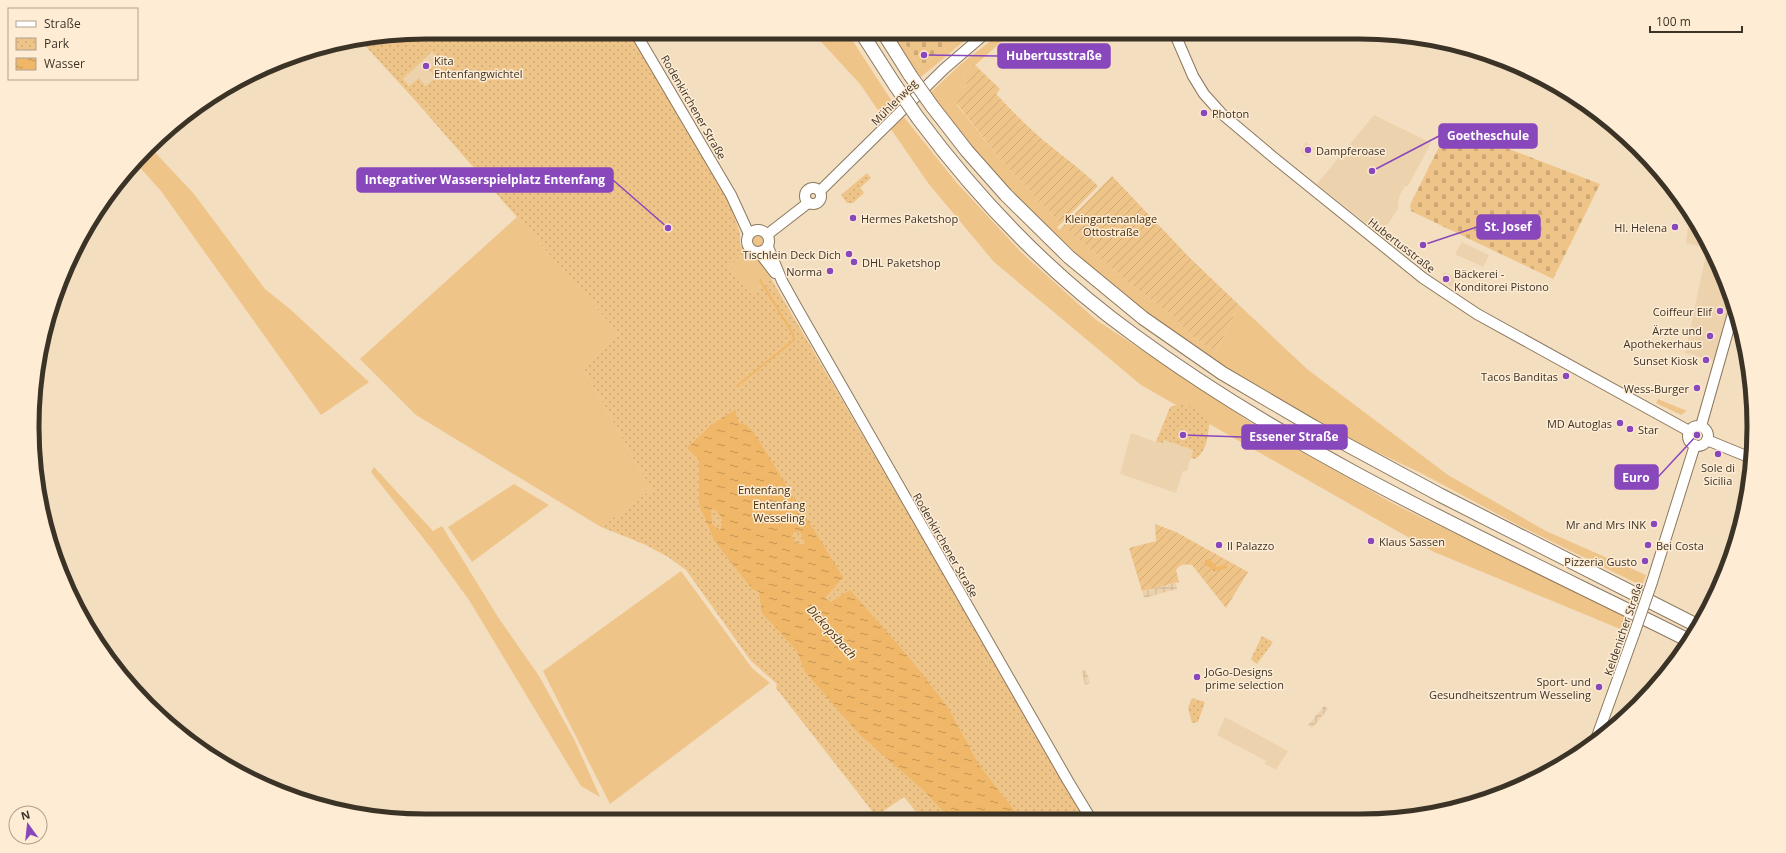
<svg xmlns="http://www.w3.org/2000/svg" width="1786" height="853" viewBox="0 0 1786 853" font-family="'Open Sans',sans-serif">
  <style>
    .built { fill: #edd2ae }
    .industrial { fill: url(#industrial-grid) }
    .grass { fill: #efc489 }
    .cemetery { fill: url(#cemetery-stones) }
    .park { fill: url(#park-dots); fill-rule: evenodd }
    .garden { fill: url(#garden-furrows) }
    .water { fill: url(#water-ripples); fill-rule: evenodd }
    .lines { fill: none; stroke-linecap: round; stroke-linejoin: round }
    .stream { stroke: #efb767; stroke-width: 2 }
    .secondary-casing { stroke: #8c785d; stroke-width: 12 }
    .highway-casing { stroke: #8c785d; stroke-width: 15 }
    .secondary { stroke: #fff; stroke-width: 10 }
    .highway { stroke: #fff; stroke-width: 13 }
    .secondary-bridge-casing { stroke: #8c785d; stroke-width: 12; stroke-linecap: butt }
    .highway-bridge-casing { stroke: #8c785d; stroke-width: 15; stroke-linecap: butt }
    .secondary-bridge { stroke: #fff; stroke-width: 10 }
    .highway-bridge { stroke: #fff; stroke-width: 13 }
    .poi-dot { fill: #8947bc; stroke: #feecd4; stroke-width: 1.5 }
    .labels { text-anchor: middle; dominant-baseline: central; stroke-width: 3; stroke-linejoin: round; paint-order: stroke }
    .poi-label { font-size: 11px; fill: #3c3327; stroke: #feecd4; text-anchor: end }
    .street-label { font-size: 11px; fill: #3c3327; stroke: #feecd4 }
    .park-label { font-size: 11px; fill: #442e0a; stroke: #feecd4 }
    .water-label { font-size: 12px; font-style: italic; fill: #4a3310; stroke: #feecd4 }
    .rim { fill: none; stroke: #3c3327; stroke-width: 5 }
    .leader { fill: none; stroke: #8947bc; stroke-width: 1.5 }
    .callout-dot { fill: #8947bc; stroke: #feecd4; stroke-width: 1.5 }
    .callout { fill: #8947bc; stroke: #8947bc; stroke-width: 1.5 }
    .callout-label { font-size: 12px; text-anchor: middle; font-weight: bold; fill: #fff }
  </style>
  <defs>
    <pattern id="industrial-grid" width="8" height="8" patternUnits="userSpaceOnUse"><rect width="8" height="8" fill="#edd2ae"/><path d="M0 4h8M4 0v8" fill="none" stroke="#ccb596"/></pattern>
    <pattern id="cemetery-stones" width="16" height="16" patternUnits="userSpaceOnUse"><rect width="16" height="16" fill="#efc489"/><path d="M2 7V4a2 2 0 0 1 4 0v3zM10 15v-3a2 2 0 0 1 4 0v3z" fill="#cea976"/></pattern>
    <pattern id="park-dots" width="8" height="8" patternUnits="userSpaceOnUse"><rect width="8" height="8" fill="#efc489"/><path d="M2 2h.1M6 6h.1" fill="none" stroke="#cea976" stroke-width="1.8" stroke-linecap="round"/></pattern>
    <pattern id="garden-furrows" width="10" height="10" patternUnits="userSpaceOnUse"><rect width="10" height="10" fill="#efc489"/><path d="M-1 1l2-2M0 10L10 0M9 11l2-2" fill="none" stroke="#cea976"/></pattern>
    <pattern id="water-ripples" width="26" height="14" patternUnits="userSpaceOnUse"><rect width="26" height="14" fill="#efb767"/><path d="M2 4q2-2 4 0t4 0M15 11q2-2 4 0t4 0" fill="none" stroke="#c39555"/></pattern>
  </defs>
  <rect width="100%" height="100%" fill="#f4dec0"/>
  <g class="built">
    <path d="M432,52L440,61L436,78L425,86H409L403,79Z"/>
    <path d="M1374,115L1431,143L1408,186H1405L1399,197L1398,209L1383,231H1376L1317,184Z"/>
    <path d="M1306,142L1315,149L1307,157L1301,152Z"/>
    <path d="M1690,213L1707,244L1706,248L1686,243Z"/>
    <path d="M1462,242L1489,255L1483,267L1455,254Z"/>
    <path d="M1708,245L1724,276L1737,318L1735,326L1731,324L1719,363L1685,353Z"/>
    <path d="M1444,272L1456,278L1452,287L1440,280Z"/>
    <path d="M1131,433L1156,442L1163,443L1164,440L1193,450L1187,471H1183L1176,493L1120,474Z"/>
    <path d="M1225,717L1288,751L1276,770L1265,764L1266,761L1217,735Z"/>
  </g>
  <g class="industrial">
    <path d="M1176,583L1177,589L1144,598L1142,591Z"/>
    <path d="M1086,670L1090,683L1085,685L1082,671Z"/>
    <path d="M1324,706L1328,709L1312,728L1308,725Z"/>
  </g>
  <g class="grass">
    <path d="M812,32H847L895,106L956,182L1022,253L1095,319L1253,424L1396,505L1630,617L1625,631L1434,552L1141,385L994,262L928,183L860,84Z"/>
    <path d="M890,32H898L920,67L969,32H975L921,77L915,69L913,70Z"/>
    <path d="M1002,32H1012L962,77L966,79L967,83L957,96V105L1000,159L1061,224L1057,227L1059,230L1063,226L1134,287L1171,314L1190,335L1216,352L1239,305L1307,369L1448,475L1546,531L1646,575L1642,586L1518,525L1419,472L1342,436L1269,394L1203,352L1136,304L1053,234L985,162L964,137L931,92L961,64Z"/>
    <path d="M150,147L194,194L265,289L290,309L369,382L321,415L161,191L135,162Z"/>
    <path d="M517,217L619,334L583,368L651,490L601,527L416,415L360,359Z"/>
    <circle cx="758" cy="241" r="6"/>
    <path d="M745,253L752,258L758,259L769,275L759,288L750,293L728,267Z"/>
    <path d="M1658,399L1687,411L1681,415L1656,403Z"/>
    <path d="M374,467L433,531L442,526L498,617L539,676L574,739L600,797L581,786L469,600L431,548L371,472Z"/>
    <path d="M514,484L549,505L472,562L448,527Z"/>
    <path d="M681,571L752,668L770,683L610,804L543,671Z"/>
  </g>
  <g class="cemetery">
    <path d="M898,32H969L920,67Z"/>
    <path d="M1449,127H1452L1600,184L1553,279L1411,211L1410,205Z"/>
  </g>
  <g class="park">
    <path d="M427,32H631L728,198L740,233V244L745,253L728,267L750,293L759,288L769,275L1076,801L1088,819H922L904,797L876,816L776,688L777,684L751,661L686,570L668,557L646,545L601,527L651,490L583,368L619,334L413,98L359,39ZM432,52L440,61L429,70L436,78L425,86L419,78L409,86L403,79Z"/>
    <path d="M867,173L871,178L860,188L864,193L853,203H847L841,195Z"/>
    <path d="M1185,403L1210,419C1208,432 1208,452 1195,459L1191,458L1193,450L1164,440L1163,443L1156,442L1170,407Z"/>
    <path d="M1262,636L1273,642L1257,664L1251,659Z"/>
    <path d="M1192,698L1205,702L1198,722L1192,723L1188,708Z"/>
  </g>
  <g class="garden">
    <path d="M975,65L1000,89L996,94C1011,110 1026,125 1043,140C1061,155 1081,169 1098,186L1061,224L1000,159L957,104L956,97L967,83L965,78L961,79Z"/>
    <path d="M1112,176L1191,259L1239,305L1216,352L1190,335L1171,314L1134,287L1063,226Z"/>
    <path d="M1155,524L1176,532L1248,572L1226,608L1192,565C1185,564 1180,564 1176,570L1179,582L1142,591L1129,548L1156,541Z"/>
  </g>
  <g class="water">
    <path d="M735,410L739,423L744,424L753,431L843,577L825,598L831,602L850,590L907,655L947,706L979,765L1021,819H951L922,789L859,734L805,672L797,651L762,613L759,592L752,589L714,540L699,504V460L687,448L711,425ZM713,509C721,513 725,522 720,530L712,524L711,510ZM794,532H800L805,543L801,545L794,541L792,536Z"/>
    <path d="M1209,559L1217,567L1224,565L1228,568L1214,571L1205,564V560Z"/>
  </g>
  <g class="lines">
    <path class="stream" d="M737,386L794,340L793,334L760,280"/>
    <defs>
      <g id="secondary">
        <path d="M635,32L731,195L749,234"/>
        <path d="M1174,32L1193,76L1204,94L1222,114L1273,157L1423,278L1477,314L1689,431"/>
        <circle cx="813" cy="196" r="8"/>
        <path d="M820,191L944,69L987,32"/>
        <circle cx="758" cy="241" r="11"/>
        <path d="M768,234L808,203"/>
        <path d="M768,247L782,281L797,308L1068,781L1091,819"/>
        <path d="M759,252L775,273"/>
        <circle cx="1698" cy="436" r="10"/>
        <path d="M1701,426L1734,310"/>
        <path d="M1707,440L1751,458"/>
        <path d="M1652,582L1695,445"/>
        <path d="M1595,742L1634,634"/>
      </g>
      <g id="highway">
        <path d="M861,32L895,85"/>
        <path d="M883,32L910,75"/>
        <path d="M932,106L967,151L1006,195L1069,257L1143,318L1222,373L1314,427L1440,495L1696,625"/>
        <path d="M918,118C979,200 1051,275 1134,335C1304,460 1500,546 1688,640"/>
      </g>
    </defs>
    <use href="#secondary" class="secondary-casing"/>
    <use href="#highway" class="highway-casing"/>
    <use href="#secondary" class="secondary"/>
    <use href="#highway" class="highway"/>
    <defs>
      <path id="secondary-bridge" d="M1634,634L1652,582"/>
      <g id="highway-bridge">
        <path d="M910,75L932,106"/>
        <path d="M895,85L918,118"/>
      </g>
    </defs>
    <use href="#secondary-bridge" class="secondary-bridge-casing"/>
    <use href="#highway-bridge" class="highway-bridge-casing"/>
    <use href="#secondary-bridge" class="secondary-bridge"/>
    <use href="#highway-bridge" class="highway-bridge"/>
  </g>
  <g class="poi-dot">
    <circle cx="426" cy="66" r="4"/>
    <circle cx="1204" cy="113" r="4"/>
    <circle cx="1308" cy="150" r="4"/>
    <circle cx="853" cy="218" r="4"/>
    <circle cx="1675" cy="227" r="4"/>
    <circle cx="849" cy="254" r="4"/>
    <circle cx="854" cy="262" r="4"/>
    <circle cx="830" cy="271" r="4"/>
    <circle cx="1446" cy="279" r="4"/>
    <circle cx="1720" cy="311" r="4"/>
    <circle cx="1710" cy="336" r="4"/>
    <circle cx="1706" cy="360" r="4"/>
    <circle cx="1566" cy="376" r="4"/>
    <circle cx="1697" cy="388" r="4"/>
    <circle cx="1620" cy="423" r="4"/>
    <circle cx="1630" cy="429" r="4"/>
    <circle cx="1718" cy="454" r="4"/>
    <circle cx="1654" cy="524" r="4"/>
    <circle cx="1371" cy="541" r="4"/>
    <circle cx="1219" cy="545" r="4"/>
    <circle cx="1648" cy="545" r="4"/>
    <circle cx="1645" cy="561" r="4"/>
    <circle cx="1197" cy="677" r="4"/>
    <circle cx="1599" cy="687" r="4"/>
  </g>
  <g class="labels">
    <g class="poi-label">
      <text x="434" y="60" text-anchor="start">Kita<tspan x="434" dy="13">Entenfangwichtel</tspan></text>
      <text x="1212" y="113" text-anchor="start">Photon</text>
      <text x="1316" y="150" text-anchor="start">Dampferoase</text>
      <text x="861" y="218" text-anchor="start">Hermes Paketshop</text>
      <text x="1667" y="227">Hl. Helena</text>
      <text x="841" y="254">Tischlein Deck Dich</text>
      <text x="862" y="262" text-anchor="start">DHL Paketshop</text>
      <text x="822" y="271">Norma</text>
      <text x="1454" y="273" text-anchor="start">Bäckerei -<tspan x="1454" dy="13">Konditorei Pistono</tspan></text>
      <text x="1712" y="311">Coiffeur Elif</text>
      <text x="1702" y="330">Ärzte und<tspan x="1702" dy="13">Apothekerhaus</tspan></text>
      <text x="1698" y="360">Sunset Kiosk</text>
      <text x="1558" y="376">Tacos Banditas</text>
      <text x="1689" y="388">Wess-Burger</text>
      <text x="1612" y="423">MD Autoglas</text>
      <text x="1638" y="429" text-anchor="start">Star</text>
      <text x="1718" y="467" text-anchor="middle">Sole di<tspan x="1718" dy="13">Sicilia</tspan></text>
      <text x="1646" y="524">Mr and Mrs INK</text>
      <text x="1379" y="541" text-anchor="start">Klaus Sassen</text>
      <text x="1227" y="545" text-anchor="start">Il Palazzo</text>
      <text x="1656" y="545" text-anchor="start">Bei Costa</text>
      <text x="1637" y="561">Pizzeria Gusto</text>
      <text x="1205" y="671" text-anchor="start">JoGo-Designs<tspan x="1205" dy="13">prime selection</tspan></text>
      <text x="1591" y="681">Sport- und<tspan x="1591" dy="13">Gesundheitszentrum Wesseling</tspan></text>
    </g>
    <g class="street-label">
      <text transform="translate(894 102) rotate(-45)">Mühlenweg</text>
      <text transform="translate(694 107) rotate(60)">Rodenkirchener Straße</text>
      <text transform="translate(1402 245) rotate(38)">Hubertusstraße</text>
      <text transform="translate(946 545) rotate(60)">Rodenkirchener Straße</text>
      <text transform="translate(1623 629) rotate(-71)">Keldenicher Straße</text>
    </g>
    <g class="park-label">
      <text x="1111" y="218">Kleingartenanlage<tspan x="1111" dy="13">Ottostraße</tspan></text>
      <text x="764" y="489">Entenfang</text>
      <text x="779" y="504">Entenfang<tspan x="779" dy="13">Wesseling</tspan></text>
    </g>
    <g class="water-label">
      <text transform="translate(832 632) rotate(48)">Dickopsbach</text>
    </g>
  </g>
  <path d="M0 0H1786V853H0ZM426 39H1360A387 387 0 0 1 1747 426V427A387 387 0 0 1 1360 814H426A387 387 0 0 1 39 427V426A387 387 0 0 1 426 39Z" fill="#feecd4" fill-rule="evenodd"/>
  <path class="rim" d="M426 39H1360A387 387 0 0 1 1747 426V427A387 387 0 0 1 1360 814H426A387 387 0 0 1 39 427V426A387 387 0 0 1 426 39Z"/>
  <path class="leader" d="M924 55L998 56M1372 171L1439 136M668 228L613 180M1423 245L1477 227M1183 435L1242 437M1697 435L1658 477"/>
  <g class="callout-dot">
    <circle cx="924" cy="55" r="4"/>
    <circle cx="1372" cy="171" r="4"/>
    <circle cx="668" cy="228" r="4"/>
    <circle cx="1423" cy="245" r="4"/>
    <circle cx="1183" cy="435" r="4"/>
    <circle cx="1697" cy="435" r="4"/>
  </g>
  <g class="callout">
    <rect x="998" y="44" width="112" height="24" rx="4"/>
    <rect x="1439" y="124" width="98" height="24" rx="4"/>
    <rect x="357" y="168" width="256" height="24" rx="4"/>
    <rect x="1477" y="215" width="63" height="24" rx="4"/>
    <rect x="1242" y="425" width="105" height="24" rx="4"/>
    <rect x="1615" y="465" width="43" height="24" rx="4"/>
  </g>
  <g class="callout-label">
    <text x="1054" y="60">Hubertusstraße</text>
    <text x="1488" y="140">Goetheschule</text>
    <text x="485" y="184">Integrativer Wasserspielplatz Entenfang</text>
    <text x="1508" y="231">St. Josef</text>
    <text x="1294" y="441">Essener Straße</text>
    <text x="1636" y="482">Euro</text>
  </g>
  <rect x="8" y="8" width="130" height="72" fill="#feecd4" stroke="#b0a28f"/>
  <rect x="16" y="21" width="20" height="6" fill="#ffffff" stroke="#b0a28f"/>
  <text x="44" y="28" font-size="12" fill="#3c3327">Straße</text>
  <rect x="16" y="38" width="20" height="12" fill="url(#park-dots)" stroke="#b0a28f"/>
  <text x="44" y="48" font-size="12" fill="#3c3327">Park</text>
  <rect x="16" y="58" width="20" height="12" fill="url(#water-ripples)" stroke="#b0a28f"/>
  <text x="44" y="68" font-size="12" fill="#3c3327">Wasser</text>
  <g transform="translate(28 825) rotate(345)"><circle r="19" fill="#feecd4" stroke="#b0a28f"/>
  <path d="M0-3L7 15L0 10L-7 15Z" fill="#8947bc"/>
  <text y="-6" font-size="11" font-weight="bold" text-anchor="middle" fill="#3c3327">N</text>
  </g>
  <path d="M1650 26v6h92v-6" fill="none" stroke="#3c3327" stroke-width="2"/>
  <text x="1656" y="26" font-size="12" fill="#3c3327" stroke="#feecd4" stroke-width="3" paint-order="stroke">100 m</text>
</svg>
